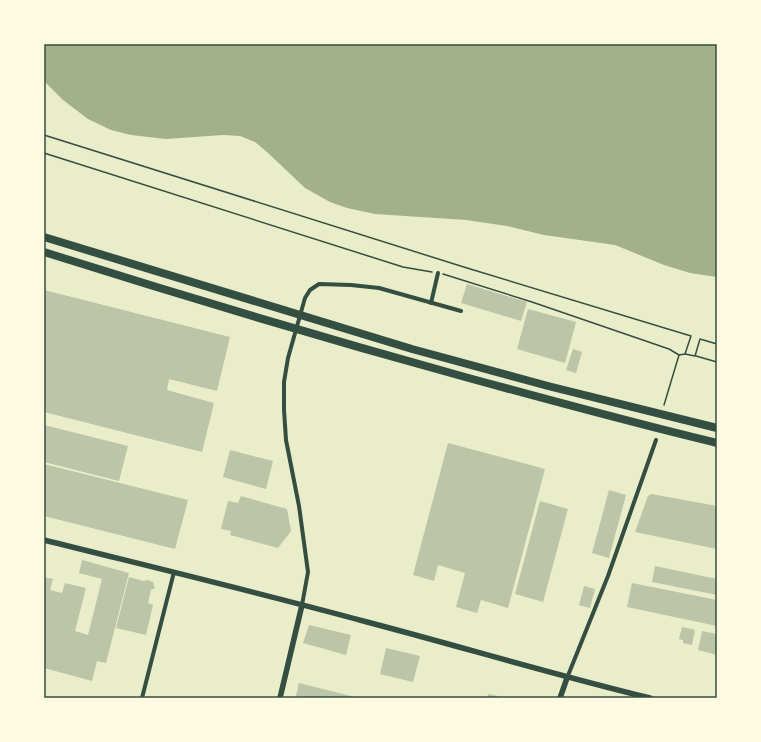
<svg xmlns="http://www.w3.org/2000/svg" width="761" height="742" viewBox="0 0 761 742" font-family="'Nunito Sans',sans-serif">
  <style>
    .water { fill: #a3b18a }
    .building { fill: #bcc5a7 }
    .lines { fill: none; stroke-linecap: round; stroke-linejoin: round }
    .path { stroke: #344e41; stroke-width: 1.5 }
    .minor { stroke: #344e41; stroke-width: 4 }
    .tertiary { stroke: #344e41; stroke-width: 5.5 }
    .motorway { stroke: #344e41; stroke-width: 8 }
    .neatline { fill: none; stroke: #344e41; stroke-width: 1.5 }
  </style>
  <rect width="100%" height="100%" fill="#e9edc9"/>
  <path class="water" d="M44,44H717V277L690,273L664,265L615,245L544,235L507,226L466,220L375,214L347,208L330,202L305,188L267,152L255,142L240,136L223,135L166,139L131,135L111,130L88,119L63,100L46,83L44,80Z"/>
  <g class="building">
    <path d="M467,284L527,302L521,321L461,303Z"/>
    <path d="M44,290L230,337L217,391L169,379L167,390L214,403L202,452L44,412Z"/>
    <path d="M528,309L576,322L565,363L517,349Z"/>
    <path d="M573,349L582,352L576,373L566,370Z"/>
    <path d="M44,425L128,446L119,481L44,462Z"/>
    <path d="M448,443L545,469L508,608L481,600L477,613L456,607L465,573L438,565L434,581L413,575Z"/>
    <path d="M230,450L273,461L266,489L223,477Z"/>
    <path d="M44,464L188,500L175,549L44,516Z"/>
    <path d="M609,490L626,495L609,558L592,553Z"/>
    <path d="M651,494L717,506V549L635,532L648,496Z"/>
    <path d="M241,496L287,509L291,531L278,548L230,535L231,531L221,529L228,501L238,503Z"/>
    <path d="M540,501L568,509L543,602L515,594Z"/>
    <path d="M82,560L129,573L106,663L97,661L92,681L44,668V577L53,579L50,590L62,593L65,583L86,588L75,631L88,635L102,579L79,573Z"/>
    <path d="M655,566L717,579V595L652,582Z"/>
    <path d="M129,577L143,581L148,580L153,582L155,588L151,590L148,603L153,605L146,635L116,628Z"/>
    <path d="M632,583L717,600V626L627,607Z"/>
    <path d="M584,586L595,589L590,608L579,605Z"/>
    <path d="M309,625L351,635L346,655L303,643Z"/>
    <path d="M682,627L695,630L692,645L683,643V640L679,639Z"/>
    <path d="M702,631L717,634V655L698,650Z"/>
    <path d="M386,648L420,656L413,682L380,674Z"/>
    <path d="M299,683L355,697V698H302L296,696Z"/>
    <path d="M488,694L502,697V698H487Z"/>
  </g>
  <g class="lines">
    <g class="path">
      <path d="M44,135L467,268L691,336L685,354L695,356L700,339L717,344"/>
      <path d="M44,153L403,267L432,272"/>
      <path d="M443,274L532,302L669,349L679,355L685,354"/>
      <path d="M696,356L717,362"/>
      <path d="M664,405L679,355"/>
    </g>
    <g class="minor">
      <path d="M431,303L438,273"/>
      <path d="M302,605L308,572L299,506L286,440L284,410V382L288,358L305,298L310,290L319,284L351,285L379,288L461,311"/>
      <path d="M567,678L608,576L656,440"/>
      <path d="M142,698L174,572"/>
    </g>
    <g class="tertiary">
      <path d="M44,540C152,567 260,593 367,622C462,647 555,675 650,698"/>
      <path d="M280,698L302,605"/>
      <path d="M560,698L567,678"/>
    </g>
    <g class="motorway">
      <path d="M44,237L412,349L548,386L717,428"/>
      <path d="M44,252C183,296 324,338 465,377C549,400 633,423 717,443"/>
    </g>
  </g>
  <rect width="761" height="742" fill="none" stroke="#fefae0" stroke-width="90"/>
  <rect x="45" y="45" width="671" height="652" class="neatline"/>
</svg>
